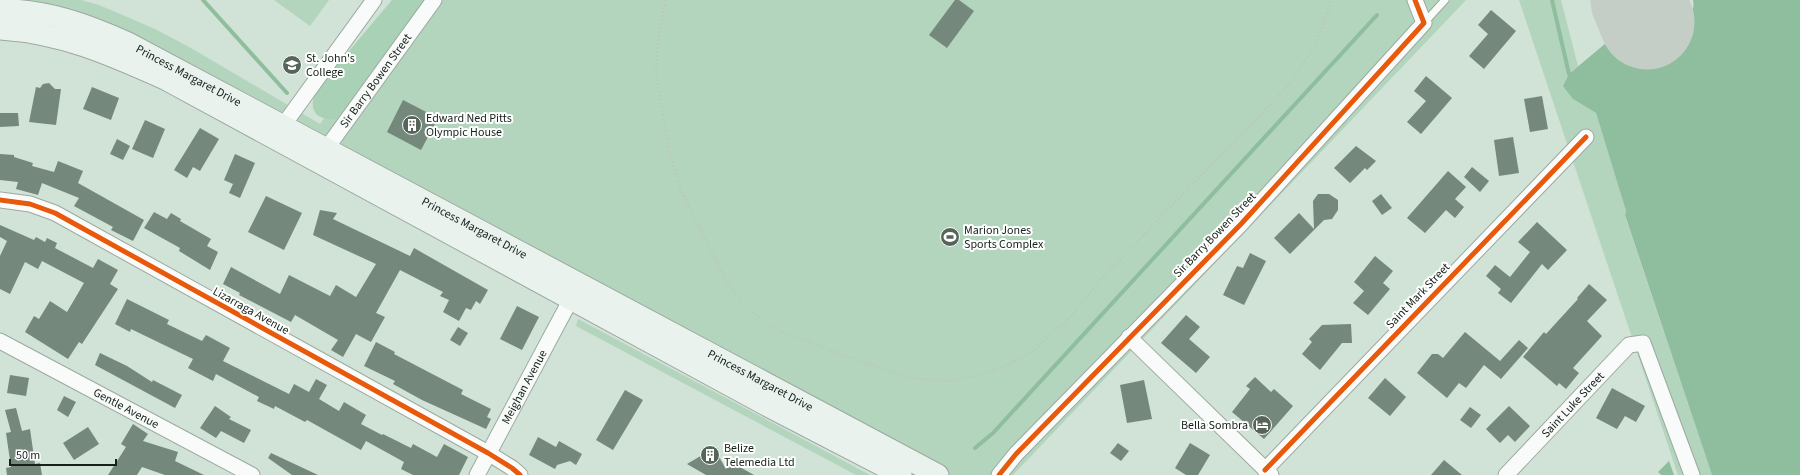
<svg xmlns="http://www.w3.org/2000/svg" width="1800" height="475" viewBox="0 0 1800 475" font-family="'Source Sans 3',sans-serif">
  <style>
    .green { fill: #b3d4bd }
    .forest { fill: #a8d1b5 }
    .water { fill: #8fbe9f }
    .lines { fill: none; stroke-linecap: round; stroke-linejoin: round }
    .stream { stroke: #8fbe9f; stroke-width: 4 }
    .runway { stroke: #c4cec6; stroke-width: 95 }
    .building { fill: #74887c }
    .lane-casing { stroke: #9ca9a0; stroke-width: 9 }
    .street-casing { stroke: #9ca9a0; stroke-width: 17 }
    .secondary-casing { stroke: #9ca9a0; stroke-width: 23 }
    .path { stroke: #bdc4bf; stroke-width: 2.5; stroke-dasharray: 1 3; stroke-linecap: butt }
    .lane { stroke: #f8fbf9; stroke-width: 7 }
    .street { stroke: #f8fbf9; stroke-width: 15 }
    .secondary { stroke: #eaf2ee; stroke-width: 21 }
    .cycleway-casing { stroke: #fff; stroke-width: 8 }
    .cycleway { stroke: #e8590c; stroke-width: 5 }
    .labels { text-anchor: middle; dominant-baseline: central; stroke-width: 4; stroke-linejoin: round; paint-order: stroke }
    .poi-label { font-size: 12px; fill: #142118; stroke: #fff; text-anchor: start }
    .street-label { font-size: 12px; fill: #142118; stroke: #fff }
  </style>
  <rect width="100%" height="100%" fill="#d1e2d6"/>
  <g class="green">
    <path d="M20,0H81L99,5L155,29L191,48L320,124L411,0H1466L1013,475H948L314,129L144,39L65,8Z"/>
    <path d="M274,0H329L310,26Z"/>
    <path d="M1519,0H1561L1578,66L1569,74L1573,99L1596,113L1626,211L1625,216L1712,475H1678Z"/>
    <path d="M578,319L870,475H856L576,326Z"/>
  </g>
  <path class="forest" d="M392,0H424L337,119C315,121 307,109 317,89Z"/>
  <g class="water">
    <path d="M1693,0H1800V475H1712L1625,215L1626,211L1596,113L1573,99L1563,86L1569,74L1606,43L1621,48H1628C1640,43 1678,27 1686,20C1691,15 1695,8 1693,0Z"/>
    <path d="M1669,461L1674,475H1661L1658,472Z"/>
  </g>
  <g class="lines">
    <g class="stream">
      <path d="M203,0L287,93"/>
      <path d="M1552,0L1569,74"/>
      <path d="M975,448L993,433L1377,15"/>
    </g>
    <path class="runway" d="M1638,0L1647,22"/>
  </g>
  <g class="building">
    <path d="M955,0H959L974,11L947,48L929,35Z"/>
    <path d="M1491,10L1516,31L1484,69L1469,56L1488,34L1478,25Z"/>
    <path d="M1426,76L1452,98L1421,134L1407,122L1426,101L1414,91Z"/>
    <path d="M49,83L55,89H61L56,125L29,122L36,87L40,88L43,84Z"/>
    <path d="M92,87L119,98L111,120L83,109Z"/>
    <path d="M1542,96L1548,129L1530,132L1524,99Z"/>
    <path d="M403,100L438,118L421,150L387,132Z"/>
    <path d="M0,113H18L19,126L0,127Z"/>
    <path d="M145,120L165,129L153,158L132,149Z"/>
    <path d="M200,128L219,139L200,171L193,167L187,178L174,170Z"/>
    <path d="M1513,137L1519,173L1499,176L1494,140Z"/>
    <path d="M117,139L130,146L123,160L110,154Z"/>
    <path d="M1356,146L1376,161L1367,170L1365,168L1350,183L1334,168Z"/>
    <path d="M0,154L14,155V157L33,163L32,166L54,172L58,161L83,171L78,183L144,220L133,241L111,230L113,227L74,206L79,198L42,183L38,195L16,189L18,182L0,180Z"/>
    <path d="M235,154L255,163L240,198L229,193L233,184L224,180Z"/>
    <path d="M1472,167L1489,181L1480,192L1464,177Z"/>
    <path d="M1448,171L1466,187L1455,199L1464,207L1455,218L1446,210L1425,233L1407,218Z"/>
    <path d="M1318,194H1329L1338,200V210L1332,219L1324,220L1290,254L1274,238L1299,213L1314,229L1313,201Z"/>
    <path d="M1381,194L1392,208L1382,215L1372,201Z"/>
    <path d="M266,196L302,213L284,250L248,232Z"/>
    <path d="M320,210L337,213L333,219L410,256L414,248L488,290L480,304L476,301L471,310L466,308L459,321L443,312L449,300L440,296L443,292L400,270L376,313L385,317L371,342L356,334L343,357L331,350L338,340L295,315L291,322L239,295L240,293L223,284L231,267L280,294L289,275L330,296L336,285L356,297L376,264L313,235Z"/>
    <path d="M154,212L167,219L171,213L181,219L180,221L211,239L207,246L218,252L210,270L179,251L180,248L144,228Z"/>
    <path d="M1537,222L1567,250L1548,270L1542,264L1511,303L1498,293L1501,289L1486,276L1495,265L1510,277L1530,252L1518,242Z"/>
    <path d="M0,225L34,240L36,237L45,242L47,238L57,243L55,248L93,268L98,259L118,270L110,284L118,289L82,344L79,342L68,359L25,332L34,316L39,319L50,301L67,312L84,283L42,261L38,269L25,262L10,294L0,289V256L7,241L0,237Z"/>
    <path d="M1250,253L1266,261L1244,305L1223,295L1237,266L1243,268Z"/>
    <path d="M1375,256L1393,271L1383,283L1390,289L1368,315L1353,303L1364,291L1354,282Z"/>
    <path d="M1589,284L1607,300L1587,321L1602,336L1573,368L1579,373L1566,389L1559,383L1557,386L1523,357L1544,332L1546,334L1578,299L1577,298Z"/>
    <path d="M127,299L169,320L167,324L202,341L206,335L230,348L223,361L289,394L294,384L309,392L316,379L327,385L319,399L339,411L344,402L366,415L361,424L382,435L383,434L411,448L413,444L437,457L444,444L468,457L459,475H413L401,469L404,462L366,441L361,450L307,420L305,422L275,406L274,409L257,401L259,397L216,374L213,381L188,368L193,359L131,329L130,332L115,324Z"/>
    <path d="M517,306L539,317L522,350L500,339Z"/>
    <path d="M1186,315L1200,327L1189,339L1210,357L1196,373L1161,343Z"/>
    <path d="M1351,324L1352,343H1342L1320,370L1302,354L1312,342L1309,339L1322,325Z"/>
    <path d="M458,327L468,333L460,346L450,340Z"/>
    <path d="M1465,332L1500,361L1519,340L1528,348L1501,379L1484,365L1466,388L1459,383L1447,398L1417,373L1432,354H1438L1443,358Z"/>
    <path d="M376,342L395,352L394,354L463,390L461,394L491,409L487,417L491,419L486,429L422,400L393,384L395,381L364,366Z"/>
    <path d="M100,353L127,366L152,382L153,380L182,395L175,408L95,365Z"/>
    <path d="M10,375L29,378L26,396L7,393Z"/>
    <path d="M1255,377L1271,392L1274,389L1293,406L1264,439L1232,412L1250,389L1246,386Z"/>
    <path d="M1385,378L1406,397L1390,416L1368,398Z"/>
    <path d="M1144,380L1152,419L1127,423L1120,385Z"/>
    <path d="M1612,388L1645,406L1636,422L1625,416L1617,429L1596,418Z"/>
    <path d="M625,390L643,400L613,450L596,440Z"/>
    <path d="M64,396L76,402L68,417L57,410Z"/>
    <path d="M215,406L231,417L229,419L251,430L244,443L221,431L216,438L200,428Z"/>
    <path d="M1509,406L1530,426L1515,442L1508,435L1500,443L1486,429Z"/>
    <path d="M1470,407L1481,415L1471,428L1460,420Z"/>
    <path d="M16,408L22,431L30,429L35,464L40,463L42,475H7L6,468L11,467L6,433L11,432L5,410Z"/>
    <path d="M133,424L148,434L143,441L178,452L175,461L204,475H165L142,467L137,475H108L126,447L121,444Z"/>
    <path d="M88,427L99,444L74,460L63,443Z"/>
    <path d="M538,437L556,447L559,441L582,454L576,465L570,461L557,465L555,469L529,455Z"/>
    <path d="M1118,443L1129,451L1121,461L1110,453Z"/>
    <path d="M1190,443L1210,455L1198,475H1186L1175,468Z"/>
    <path d="M714,448L726,469L731,462L754,475H706L687,464Z"/>
    <path d="M271,453L318,475H292L268,458Z"/>
    <path d="M1444,460L1462,475H1431Z"/>
  </g>
  <g class="lines">
    <defs>
      <path id="lane" d="M1424,23L1445,0"/>
      <g id="street">
        <path d="M277,134L374,0"/>
        <path id="s1" d="M321,156L434,0"/>
        <path d="M0,200L30,204L55,213L488,453L512,468L520,475"/>
        <path d="M1129,337L1271,475"/>
        <path id="s2" d="M0,341L252,475"/>
        <path d="M1265,470L1586,137"/>
        <path id="s3" d="M477,475L571,299"/>
        <path d="M999,475L1016,454L1241,224L1424,23L1415,0"/>
        <path id="s4" d="M1506,475L1629,345L1643,343L1692,475"/>
      </g>
      <g id="secondary">
        <path id="s5" d="M0,10C45,9 88,25 128,43L938,475"/>
        <path d="M0,29C62,33 109,54 165,79L766,405L901,475"/>
      </g>
    </defs>
    <use href="#lane" class="lane-casing"/>
    <use href="#street" class="street-casing"/>
    <use href="#secondary" class="secondary-casing"/>
    <path class="path" d="M665,0L658,40L656,74L669,151L682,193L726,281L741,302L768,325L789,335L908,378L949,381L979,375L1010,364L1034,351L1072,315L1102,278L1287,87L1314,48L1332,0"/>
    <use href="#lane" class="lane"/>
    <use href="#street" class="street"/>
    <use href="#secondary" class="secondary"/>
    <defs>
      <g id="cycleway">
        <path d="M0,200L30,204L55,213L488,453L512,468L520,475"/>
        <path d="M1265,470L1586,137"/>
        <path d="M999,475L1016,454L1241,224L1424,23L1415,0"/>
      </g>
    </defs>
    <use href="#cycleway" class="cycleway-casing"/>
    <use href="#cycleway" class="cycleway"/>
  </g>
  <defs>
    <symbol id="school-disc" viewBox="-11 -11 22 22"><circle r="9.5" fill="#56655a" stroke="#fff"/><path d="M0-5L7-2L0 1L-7-2ZM-4 1L0 2.5L4 1V4Q0 6-4 4Z" fill="#fff"/></symbol>
    <symbol id="building-disc" viewBox="-11 -11 22 22"><circle r="9.5" fill="#56655a" stroke="#fff"/><path d="M-4-6H4V6H1V3H-1V6H-4ZM-2.5-4.3h1.7v1.8h-1.7ZM.8-4.3h1.7v1.8H.8ZM-2.5-1h1.7V.8h-1.7ZM.8-1h1.7V.8H.8Z" fill="#fff"/></symbol>
    <symbol id="stadium-disc" viewBox="-11 -11 22 22"><circle r="9.5" fill="#56655a" stroke="#fff"/><path d="M0-5a6.5 5 0 1 0 0 10a6.5 5 0 1 0 0-10ZM-3.5-1.8h7v3.6h-7Z" fill="#fff"/></symbol>
    <symbol id="hotel-disc" viewBox="-11 -11 22 22"><circle r="9.5" fill="#56655a" stroke="#fff"/><path d="M-6-4.5h1.5V1H6V5H4.5V3h-9V5H-6ZM-4 0a1.8 1.8 0 1 1 3.6 0ZM.5 0V-2.5h3Q6-2.5 6 0Z" fill="#fff"/></symbol>
  </defs>
  <g fill-rule="evenodd">
    <use href="#school-disc" x="281" y="54" width="22" height="22"/>
    <use href="#building-disc" x="401" y="114" width="22" height="22"/>
    <use href="#stadium-disc" x="939" y="226" width="22" height="22"/>
    <use href="#hotel-disc" x="1251" y="414" width="22" height="22"/>
    <use href="#building-disc" x="699" y="444" width="22" height="22"/>
  </g>
  <g class="labels">
    <g class="poi-label">
      <text x="306" y="58">St. John's<tspan x="306" dy="14">College</tspan></text>
      <text x="426" y="118">Edward Ned Pitts<tspan x="426" dy="14">Olympic House</tspan></text>
      <text x="964" y="230">Marion Jones<tspan x="964" dy="14">Sports Complex</tspan></text>
      <text x="1248" y="425" text-anchor="end">Bella Sombra</text>
      <text x="724" y="448">Belize<tspan x="724" dy="14">Telemedia Ltd</tspan></text>
    </g>
    <g class="street-label">
      <text stroke="none"><textPath href="#s5" startOffset="202">Princess Margaret Drive</textPath></text>
      <text stroke="none"><textPath href="#s1" startOffset="93">Sir Barry Bowen Street</textPath></text>
      <text stroke="none"><textPath href="#s5" startOffset="526">Princess Margaret Drive</textPath></text>
      <text transform="translate(1215 235) rotate(-46)">Sir Barry Bowen Street</text>
      <text transform="translate(1418 296) rotate(-46)">Saint Mark Street</text>
      <text transform="translate(251 311) rotate(29)">Lizarraga Avenue</text>
      <text stroke="none"><textPath href="#s5" startOffset="850">Princess Margaret Drive</textPath></text>
      <text stroke="none"><textPath href="#s3" startOffset="100">Meighan Avenue</textPath></text>
      <text stroke="none"><textPath href="#s4" startOffset="97">Saint Luke Street</textPath></text>
      <text stroke="none"><textPath href="#s2" startOffset="143">Gentle Avenue</textPath></text>
    </g>
  </g>
  <path d="M10 459v6h106v-6" fill="none" stroke="#142118" stroke-width="2"/>
  <text x="16" y="459" font-size="12" fill="#142118" stroke="#ffffff" stroke-width="3" paint-order="stroke">50 m</text>
</svg>
